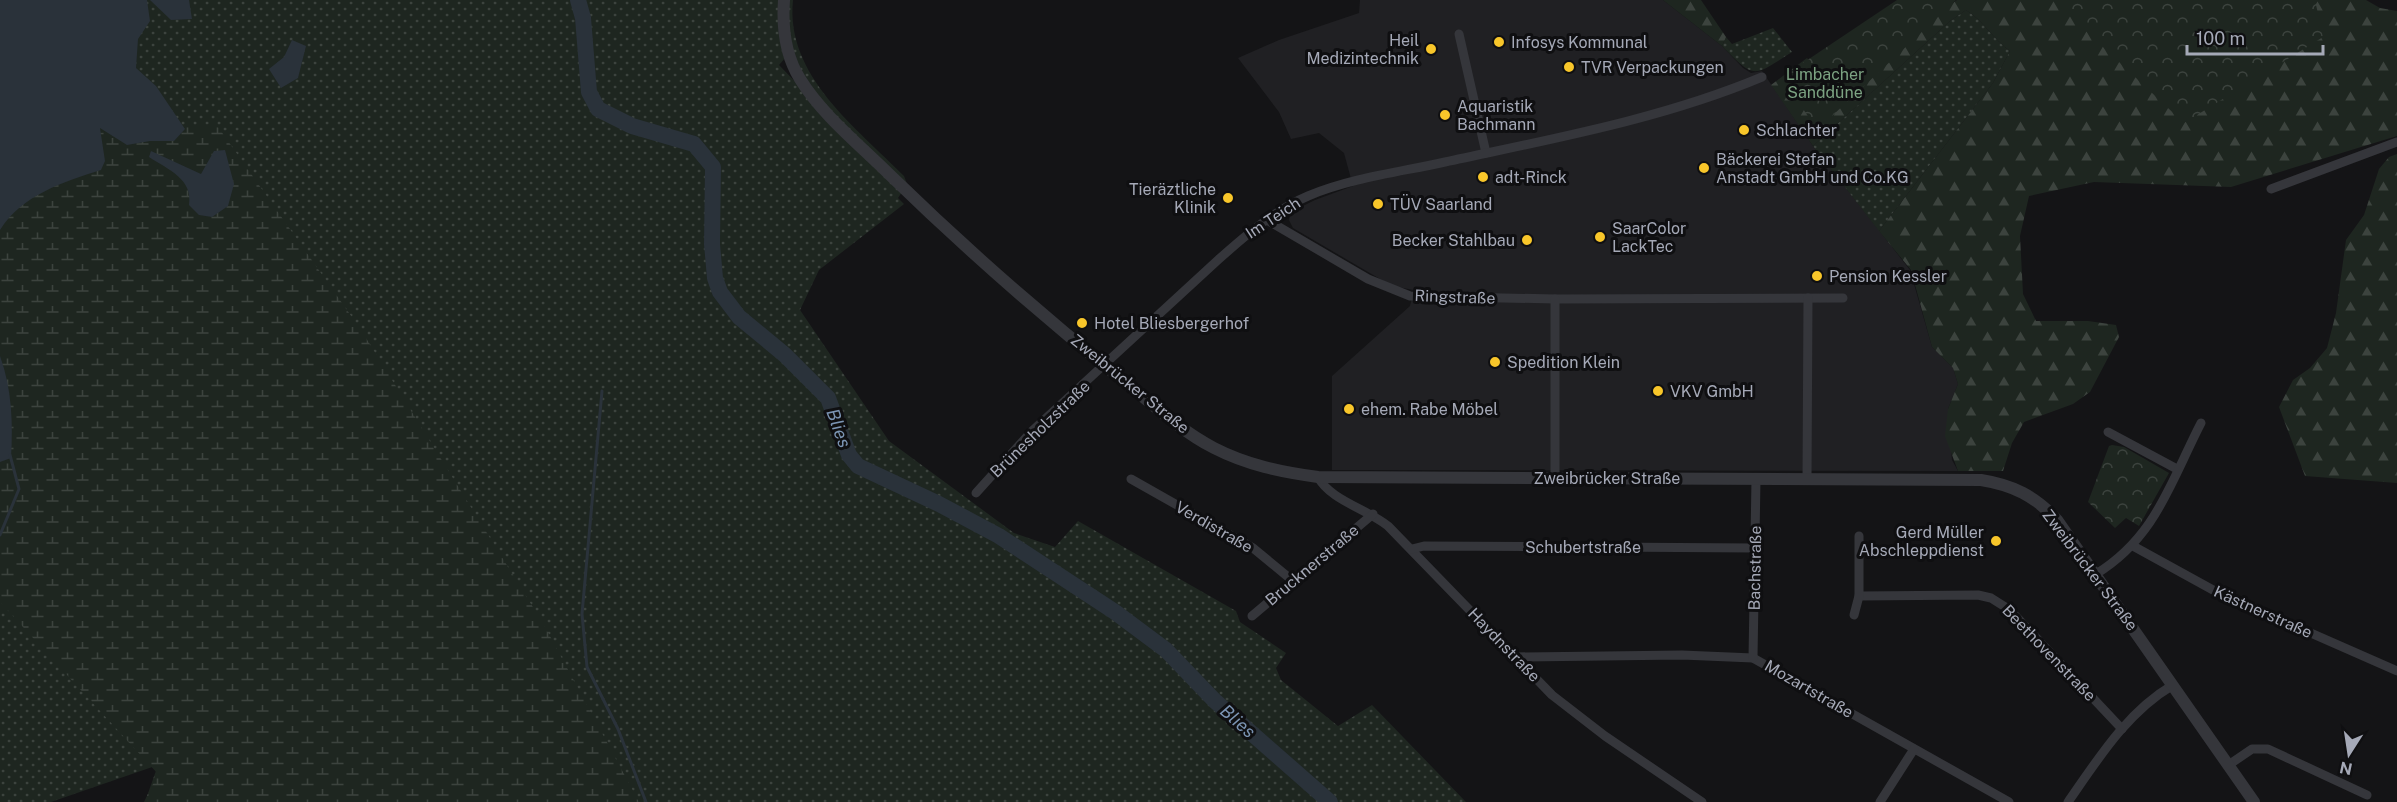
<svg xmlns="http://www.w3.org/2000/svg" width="2397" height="802" viewBox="0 0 2397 802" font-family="'Public Sans',sans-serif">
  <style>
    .built { fill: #202023 }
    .grass { fill: url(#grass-dots) }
    .forest { fill: url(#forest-firs) }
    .wetland { fill: url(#wetland-marsh) }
    .park { fill: url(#park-crowns) }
    .water { fill: #2a323a }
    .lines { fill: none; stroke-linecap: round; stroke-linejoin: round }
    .stream { stroke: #2a323a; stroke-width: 3 }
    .river { stroke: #2a323a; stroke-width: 16 }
    .minor { stroke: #35363b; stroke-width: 9 }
    .tertiary { stroke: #35363b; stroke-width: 12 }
    .poi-dot { fill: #f8c62a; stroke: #0f0f11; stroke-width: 2 }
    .labels { text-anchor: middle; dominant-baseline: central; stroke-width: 6; stroke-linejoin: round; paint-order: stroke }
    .poi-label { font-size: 16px; fill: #a5a9b7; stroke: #0f0f11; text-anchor: start }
    .park-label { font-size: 16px; fill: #7ca382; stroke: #0f0f11 }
    .street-label { font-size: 16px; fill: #a5a9b7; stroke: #0f0f11 }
    .water-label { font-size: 18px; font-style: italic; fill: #7b94b3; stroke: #0f0f11 }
  </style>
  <defs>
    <pattern id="grass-dots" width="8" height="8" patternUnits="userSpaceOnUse" patternTransform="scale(1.5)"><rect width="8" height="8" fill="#1e2620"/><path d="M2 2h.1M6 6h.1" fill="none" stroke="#3c433e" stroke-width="1.8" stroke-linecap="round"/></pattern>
    <pattern id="forest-firs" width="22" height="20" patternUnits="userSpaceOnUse" patternTransform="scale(1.5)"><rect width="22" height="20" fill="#1e2620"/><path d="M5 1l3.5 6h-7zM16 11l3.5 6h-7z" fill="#3c433e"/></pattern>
    <pattern id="wetland-marsh" width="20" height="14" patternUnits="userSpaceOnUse" patternTransform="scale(1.5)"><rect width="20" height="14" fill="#1e2620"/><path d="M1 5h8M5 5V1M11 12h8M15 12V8" fill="none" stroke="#3c433e"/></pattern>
    <pattern id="park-crowns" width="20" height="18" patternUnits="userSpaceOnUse" patternTransform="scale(1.5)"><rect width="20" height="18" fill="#1e2620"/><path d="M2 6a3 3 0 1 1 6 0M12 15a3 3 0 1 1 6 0" fill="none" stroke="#3c433e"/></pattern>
  </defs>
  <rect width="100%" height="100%" fill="#141416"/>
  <path class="built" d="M1360,0H1663L1722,46L1743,68L1751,73L1762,71L1813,146L1910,270L1932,347L1953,368L1958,384L1948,409L1952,460L1958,471L1332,470V376L1410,306L1414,290L1392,286L1293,228L1289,220L1291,212L1315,200L1353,186L1344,153L1319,133L1291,139L1279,112L1238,58L1279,40L1359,13Z"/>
  <g class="grass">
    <path d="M0,0H780L785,58L779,65L902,192L898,198L904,204L819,270L800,310L889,441L1014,533L1055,547L1078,521L1236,611L1240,622L1286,653L1276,668L1281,680L1338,726L1372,705L1466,802H145L158,765L51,802H0Z"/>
    <path d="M788,0H793C785,76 857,128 904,176L907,184C873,152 816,106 797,64C788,44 789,21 788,0Z"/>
    <path d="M1966,10C1984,21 1993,39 2010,51L1993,83L1879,231L1813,146L1950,21Z"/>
    <path d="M1773,28L1792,52C1753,77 1755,80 1722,46L1726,37L1732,44Z"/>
  </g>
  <g class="forest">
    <path d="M1663,0H1701L1726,37L1722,46Z"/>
    <path d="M1957,0H2366L2380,8L2397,11V136L2231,187L2094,182L2029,196L2020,236L2023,294L2036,321H2088L2116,325L2119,337L2090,392L2073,404L2024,422L2012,443L2003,471H1958L1945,436L1948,409L1958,384L1953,368L1932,347L1911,270L1879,231L1993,83L2010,51C1993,39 1984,21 1966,10L1950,21L1813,146L1771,85L1807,58L1822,78L1934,16Z"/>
    <path d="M2397,154V483L2305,476L2279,407L2293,380L2310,368L2327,348L2336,313L2346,240L2364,215L2379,169L2389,157Z"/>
  </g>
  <path class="wetland" d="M0,77L94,133L216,124L361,330L544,625L639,802H144L158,774L0,602Z"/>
  <g class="park">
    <path d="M1897,0H1956L1817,130L1782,77Z"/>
    <path d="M2053,0H2315L2323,37L2184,123Z"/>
    <path d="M2112,445L2124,447L2169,473L2139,526L2126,518L2115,528L2088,502L2109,446Z"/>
  </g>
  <g class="water">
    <path d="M0,0H147L150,21L138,39L136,68L156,86L185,129L174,141H150L127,145L100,128L105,161L101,170C63,182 22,195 0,230Z"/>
    <path d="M150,0H189L192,19L171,20Z"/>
    <path d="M292,40L306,46L298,78L281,88L269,69L284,57Z"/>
    <path d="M225,150L234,184L228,206L212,217L199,215L189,205C193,179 169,170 149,157L151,151L201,174L214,151Z"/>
    <path d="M0,356C12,389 13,423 11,458L0,462Z"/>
  </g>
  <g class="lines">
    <g class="stream">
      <path d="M602,391L582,614L587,667L618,729L646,802"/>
      <path d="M0,535L19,489L10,455"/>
    </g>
    <path class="river" d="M578,0L583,18L589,92L598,109L632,126L694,144L713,167L712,244L715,278L720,292L739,317L785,355L828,398L849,455L858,466L939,504L999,536L1115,612L1166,650L1215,701L1330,802"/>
    <g class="minor">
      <path d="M1459,34L1486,153"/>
      <path d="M2271,189L2397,142"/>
      <path d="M1267,220L1368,279L1410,296L1555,299L1843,298"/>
      <path d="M2108,432L2177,469"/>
      <path d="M1318,477C1330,500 1367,509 1388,526L1552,695L1605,736L1702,802"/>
      <path d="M1555,478V299"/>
      <path d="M1131,479L1253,548L1293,581"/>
      <path d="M1807,479L1808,298"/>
      <path d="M976,493L1032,431L1219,259C1246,235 1275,210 1308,196C1351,178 1400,172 1445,162C1551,139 1662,119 1762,77"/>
      <path d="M2133,546L2213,590L2397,671"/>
      <path d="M1412,549L1424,546L1755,548"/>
      <path d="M2096,574C2156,537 2170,483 2201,423"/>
      <path d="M1859,596L1978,595L1991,598L2010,610L2122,729"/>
      <path d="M1854,615L1859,596V536"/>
      <path d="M1252,616L1373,514"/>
      <path d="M1515,657L1682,655L1753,658L2009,802"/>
      <path d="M1753,658L1756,479"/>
      <path d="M2230,764L2252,749H2268L2367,795"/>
      <path d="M1880,802L1914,749"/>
      <path d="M2068,802C2098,759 2127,712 2173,685"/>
    </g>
    <path class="tertiary" d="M784,0C782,28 785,55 800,79C823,116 860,145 890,175C963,246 1039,313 1119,377C1149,401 1179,430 1214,448C1247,465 1281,472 1318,477L1981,480C2013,485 2035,496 2057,520L2254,802"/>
  </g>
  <g class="poi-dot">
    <circle cx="1499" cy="42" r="6"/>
    <circle cx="1431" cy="49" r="6"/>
    <circle cx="1569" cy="67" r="6"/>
    <circle cx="1445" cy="115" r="6"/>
    <circle cx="1744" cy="130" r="6"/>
    <circle cx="1704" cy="168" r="6"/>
    <circle cx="1483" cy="177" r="6"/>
    <circle cx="1228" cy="198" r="6"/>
    <circle cx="1378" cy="204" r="6"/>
    <circle cx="1600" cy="237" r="6"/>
    <circle cx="1527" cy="240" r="6"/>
    <circle cx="1817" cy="276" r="6"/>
    <circle cx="1082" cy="323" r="6"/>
    <circle cx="1495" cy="362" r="6"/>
    <circle cx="1658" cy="391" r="6"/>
    <circle cx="1349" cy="409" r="6"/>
    <circle cx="1996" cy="541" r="6"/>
  </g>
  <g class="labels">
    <g class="poi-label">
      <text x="1419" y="40" text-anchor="end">Heil<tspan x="1419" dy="18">Medizintechnik</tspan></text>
      <text x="1511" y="42">Infosys Kommunal</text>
      <text x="1581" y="67">TVR Verpackungen</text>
      <text x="1457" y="106">Aquaristik<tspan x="1457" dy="18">Bachmann</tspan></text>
      <text x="1756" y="130">Schlachter</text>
      <text x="1716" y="159">Bäckerei Stefan<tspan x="1716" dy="18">Anstadt GmbH und Co.KG</tspan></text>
      <text x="1495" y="177">adt-Rinck</text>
      <text x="1216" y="189" text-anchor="end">Tieräztliche<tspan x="1216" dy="18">Klinik</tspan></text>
      <text x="1390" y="204">TÜV Saarland</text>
      <text x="1612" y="228">SaarColor<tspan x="1612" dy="18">LackTec</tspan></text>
      <text x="1515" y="240" text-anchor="end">Becker Stahlbau</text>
      <text x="1829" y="276">Pension Kessler</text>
      <text x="1094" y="323">Hotel Bliesbergerhof</text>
      <text x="1507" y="362">Spedition Klein</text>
      <text x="1670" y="391">VKV GmbH</text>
      <text x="1361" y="409">ehem. Rabe Möbel</text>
      <text x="1984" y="532" text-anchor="end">Gerd Müller<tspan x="1984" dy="18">Abschleppdienst</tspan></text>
    </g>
    <g class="park-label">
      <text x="1825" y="74">Limbacher<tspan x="1825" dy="18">Sanddüne</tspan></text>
    </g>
    <g class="street-label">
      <text transform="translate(1273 218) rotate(-33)">Im Teich</text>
      <text transform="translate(1455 297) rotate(2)">Ringstraße</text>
      <text transform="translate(1130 384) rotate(39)">Zweibrücker Straße</text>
      <text transform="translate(1040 429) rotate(-44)">Brünesholzstraße</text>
      <text x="1607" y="478">Zweibrücker Straße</text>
      <text transform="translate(1214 527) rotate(30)">Verdistraße</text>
      <text x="1583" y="547">Schubertstraße</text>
      <text transform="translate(1312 565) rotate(-40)">Brucknerstraße</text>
      <text transform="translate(1755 568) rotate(-89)">Bachstraße</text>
      <text transform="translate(2090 570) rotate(53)">Zweibrücker Straße</text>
      <text transform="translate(2263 612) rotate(24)">Kästnerstraße</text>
      <text transform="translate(1504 645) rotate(46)">Haydnstraße</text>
      <text transform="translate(2049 653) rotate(46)">Beethovenstraße</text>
      <text transform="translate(1809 689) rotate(30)">Mozartstraße</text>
    </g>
    <g class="water-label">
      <text transform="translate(839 428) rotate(70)">Blies</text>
      <text transform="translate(1238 721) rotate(41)">Blies</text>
    </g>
  </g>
  <g transform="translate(2349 754) rotate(192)" stroke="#0f0f11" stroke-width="4.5" paint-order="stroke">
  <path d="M0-4.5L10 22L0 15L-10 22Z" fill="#a5a9b7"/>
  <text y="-9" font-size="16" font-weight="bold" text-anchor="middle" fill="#a5a9b7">N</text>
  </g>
  <path d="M2187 45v9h136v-9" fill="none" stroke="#a5a9b7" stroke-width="3"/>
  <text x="2196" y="45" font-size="18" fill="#a5a9b7" stroke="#0f0f11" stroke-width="4.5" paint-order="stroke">100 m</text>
</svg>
